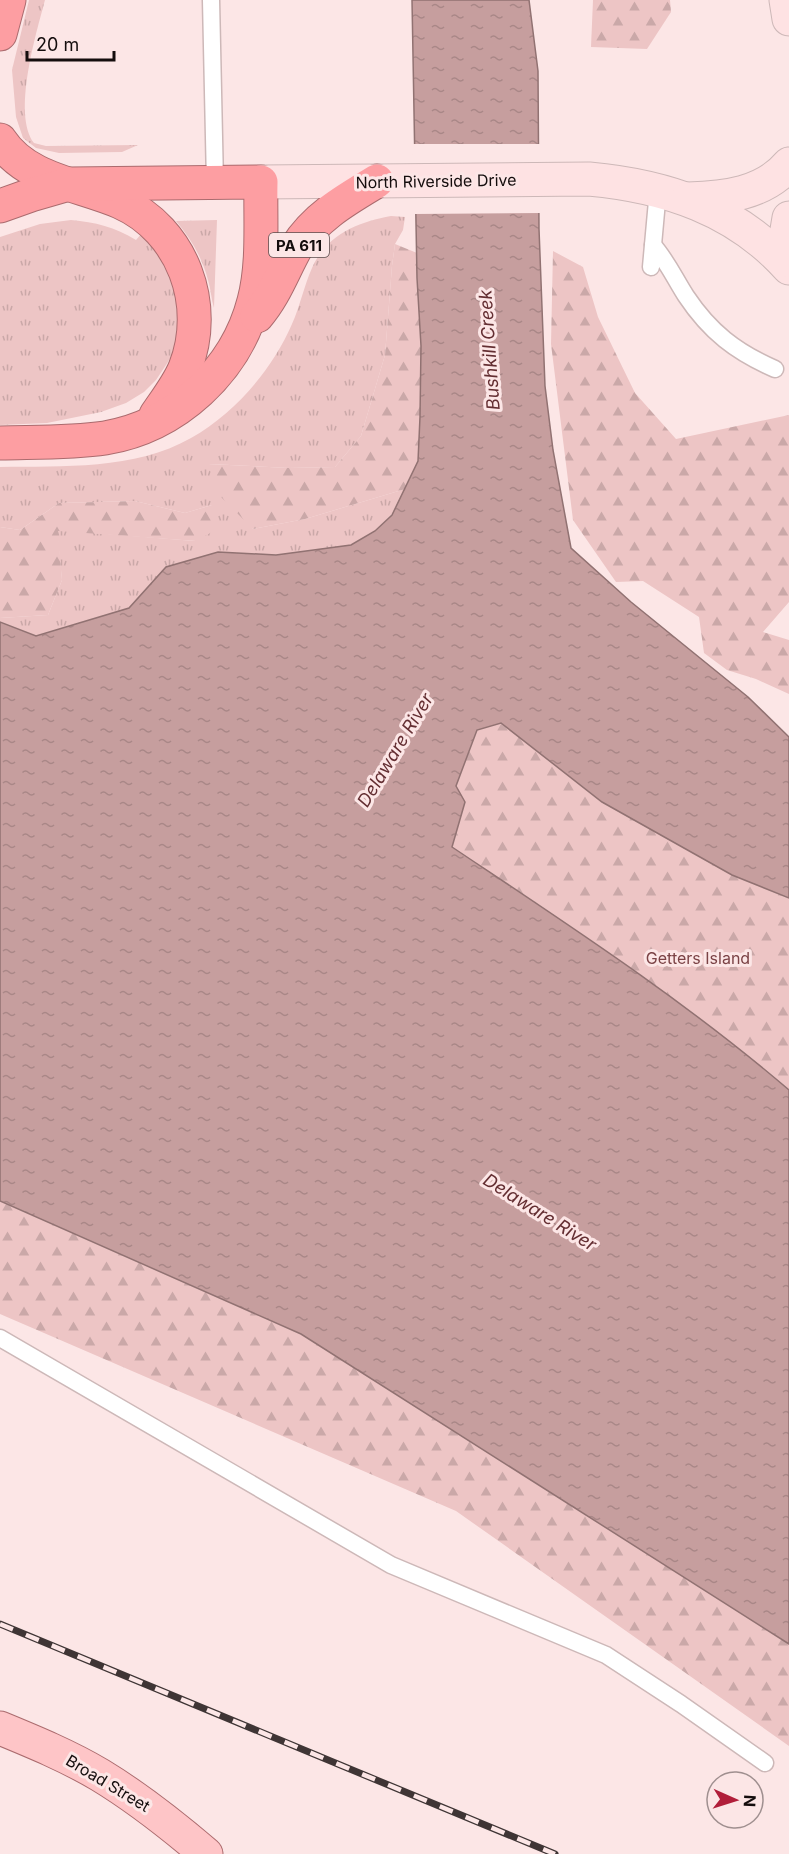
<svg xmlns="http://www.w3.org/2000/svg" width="789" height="1854" viewBox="0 0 789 1854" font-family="Inter,sans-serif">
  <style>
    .grass { fill: url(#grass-tufts) }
    .forest { fill: url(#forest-firs) }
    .water { fill: url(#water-ripples); stroke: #917272; stroke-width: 1.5 }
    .pier { fill: #fce6e6 }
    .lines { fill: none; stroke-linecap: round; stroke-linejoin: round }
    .lane-casing { stroke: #cdb8b8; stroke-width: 19 }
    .secondary-casing { stroke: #cdb8b8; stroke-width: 35 }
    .primary-casing { stroke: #ab6b6e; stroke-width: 35 }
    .highway-casing { stroke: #ab6b6e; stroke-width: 35 }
    .lane { stroke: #fff; stroke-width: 16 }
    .secondary { stroke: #fee2e3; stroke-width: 33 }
    .primary { stroke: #fec5c7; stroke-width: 33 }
    .highway { stroke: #fd9ea2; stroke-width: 33 }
    .rail-casing { stroke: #3f3535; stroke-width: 7 }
    .rail { stroke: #fce6e6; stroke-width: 4.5; stroke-dasharray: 14; stroke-linecap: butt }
    .labels { text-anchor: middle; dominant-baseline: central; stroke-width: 6; stroke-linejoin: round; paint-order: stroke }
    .shield { fill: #fce6e6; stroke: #5a4e4e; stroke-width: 1.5 }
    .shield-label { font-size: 15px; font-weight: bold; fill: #140d0d }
    .street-label { font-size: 16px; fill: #140d0d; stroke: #fce6e6 }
    .park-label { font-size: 16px; fill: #7b4245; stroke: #fce6e6 }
    .water-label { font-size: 18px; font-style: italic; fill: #642e32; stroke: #fce6e6 }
  </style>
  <defs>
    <pattern id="grass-tufts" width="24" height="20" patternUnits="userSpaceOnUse" patternTransform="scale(1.5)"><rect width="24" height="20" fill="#edc5c5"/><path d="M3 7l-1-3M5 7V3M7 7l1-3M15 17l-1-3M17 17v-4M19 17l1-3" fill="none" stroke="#caa8a8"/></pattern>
    <pattern id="forest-firs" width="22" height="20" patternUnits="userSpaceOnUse" patternTransform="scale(1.5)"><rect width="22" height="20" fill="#edc5c5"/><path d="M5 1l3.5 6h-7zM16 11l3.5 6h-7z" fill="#caa8a8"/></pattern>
    <pattern id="water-ripples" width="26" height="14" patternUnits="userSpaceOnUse" patternTransform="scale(1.5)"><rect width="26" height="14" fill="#c69e9e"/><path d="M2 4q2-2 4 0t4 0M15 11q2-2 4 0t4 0" fill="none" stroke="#a98787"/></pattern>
  </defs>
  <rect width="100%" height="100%" fill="#fce6e6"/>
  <g class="grass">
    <path d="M29,0H45C36,34 12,114 34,143L46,146L138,145L122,152L59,153L36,148L23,138L16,117L12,70Z"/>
    <path d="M391,216L405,217L403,230L395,244L392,266L385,355L361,436L335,467L289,468L209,464L253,529L305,519L422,484L375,531L351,545L0,663V618L48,615L62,580L57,530L195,541L212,505L185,513L135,501L59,503L20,530L0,527V467C62,466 135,470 191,438C235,413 272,370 292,324C300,306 304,286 312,268C326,235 358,222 391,216Z"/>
    <path d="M71,220C95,222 115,227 136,240L142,233L161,254L179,301L176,346L168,362L156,380L144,392L126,403L101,412L47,423L0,425V237L40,224Z"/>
    <path d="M217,220L214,308C211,299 211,289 208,280C202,257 191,239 176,221Z"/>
  </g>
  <g class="forest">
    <path d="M593,0H670L671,12L647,49L591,47Z"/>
    <path d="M395,244L417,253V278L438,349L422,484L305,519L253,529L218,494L208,464L289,468L335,467L361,436L385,355L392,266Z"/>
    <path d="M553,251L583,267L598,317L635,393L676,439L789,415V602L763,632L789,640V694L756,679L727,670L704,653L699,617L643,581L616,582L573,520L551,344Z"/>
    <path d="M135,501L185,513L212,505L221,527L196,541L58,531L62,580L48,615L0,618V527L20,530L59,503Z"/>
    <path d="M501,723L602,802L732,875L789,898V1145L409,878L456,786L477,730Z"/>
    <path d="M0,1201L301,1334L789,1644V1746L456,1511L0,1314Z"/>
  </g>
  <path class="water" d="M412,0H529L538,71L539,229L545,386L553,450L571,548L631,602L748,697L789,737V898L732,875L602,802L501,723L477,730L456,786L465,802L452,847C567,924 684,1000 789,1090V1644L301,1334L0,1201V622L36,636L129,608L166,567L218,552L276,555L351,545L375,531L392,515L418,461L420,417L421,346L417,278Z"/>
  <path class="pier" d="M412,144H542V213L413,214Z"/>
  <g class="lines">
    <defs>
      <g id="lane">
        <path d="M211,0L215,183"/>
        <path d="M653,245C667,261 675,279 686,296C710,332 736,352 775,369"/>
        <path d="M651,267L658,190"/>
        <path d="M0,1338L391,1565L606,1655L681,1704L765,1763"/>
      </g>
      <g id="secondary">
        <path d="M786,0L789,19"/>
        <path d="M261,182L589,179C666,186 736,209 789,268"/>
        <path d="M688,199C724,198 764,194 789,164"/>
        <path d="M782,260L789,218"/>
      </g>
      <path id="primary" d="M0,1728C34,1742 68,1756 100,1775C138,1798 172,1825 206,1854"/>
      <g id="highway">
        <path d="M0,34L9,0"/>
        <path d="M0,140C26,180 78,184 120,202C183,230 210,305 185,368C178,385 166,400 156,415"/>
        <path d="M0,206L31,195L69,184L261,182C260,221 264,263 254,301C236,371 176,426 105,438C71,443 34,442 0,443"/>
        <path d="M257,316C275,295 283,271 296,248C315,217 347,199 377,181"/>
      </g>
    </defs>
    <use href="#lane" class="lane-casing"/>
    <use href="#secondary" class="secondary-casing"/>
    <use href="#primary" class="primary-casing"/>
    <use href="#highway" class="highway-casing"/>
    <use href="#lane" class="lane"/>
    <use href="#secondary" class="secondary"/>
    <use href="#primary" class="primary"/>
    <use href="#highway" class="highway"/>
    <defs>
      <path id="rail" d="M0,1624L555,1854"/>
    </defs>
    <use href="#rail" class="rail-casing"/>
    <use href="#rail" class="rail"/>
  </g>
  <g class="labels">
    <rect class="shield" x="269" y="233" width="60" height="24" rx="4.5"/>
    <g class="shield-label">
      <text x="299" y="245">PA 611</text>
    </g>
    <g class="street-label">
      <text transform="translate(436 181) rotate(-1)">North Riverside Drive</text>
      <text transform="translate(108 1783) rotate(31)">Broad Street</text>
    </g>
    <g class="park-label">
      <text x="698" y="958">Getters Island</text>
    </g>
    <g class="water-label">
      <text transform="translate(489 350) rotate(-94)">Bushkill Creek</text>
      <text transform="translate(395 750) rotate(-59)">Delaware River</text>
      <text transform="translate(540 1212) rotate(32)">Delaware River</text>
    </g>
  </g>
  <g transform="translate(735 1800) rotate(93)"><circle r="28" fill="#fce6e6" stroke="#9f8f8f" stroke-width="1.5"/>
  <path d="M0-4.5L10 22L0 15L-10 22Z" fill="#b11e3a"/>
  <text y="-9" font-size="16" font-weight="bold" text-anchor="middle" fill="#140d0d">N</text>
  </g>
  <path d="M27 51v9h87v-9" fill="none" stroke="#140d0d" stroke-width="3"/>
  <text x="36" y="51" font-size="18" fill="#140d0d" stroke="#fce6e6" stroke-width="4.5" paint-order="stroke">20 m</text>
</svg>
